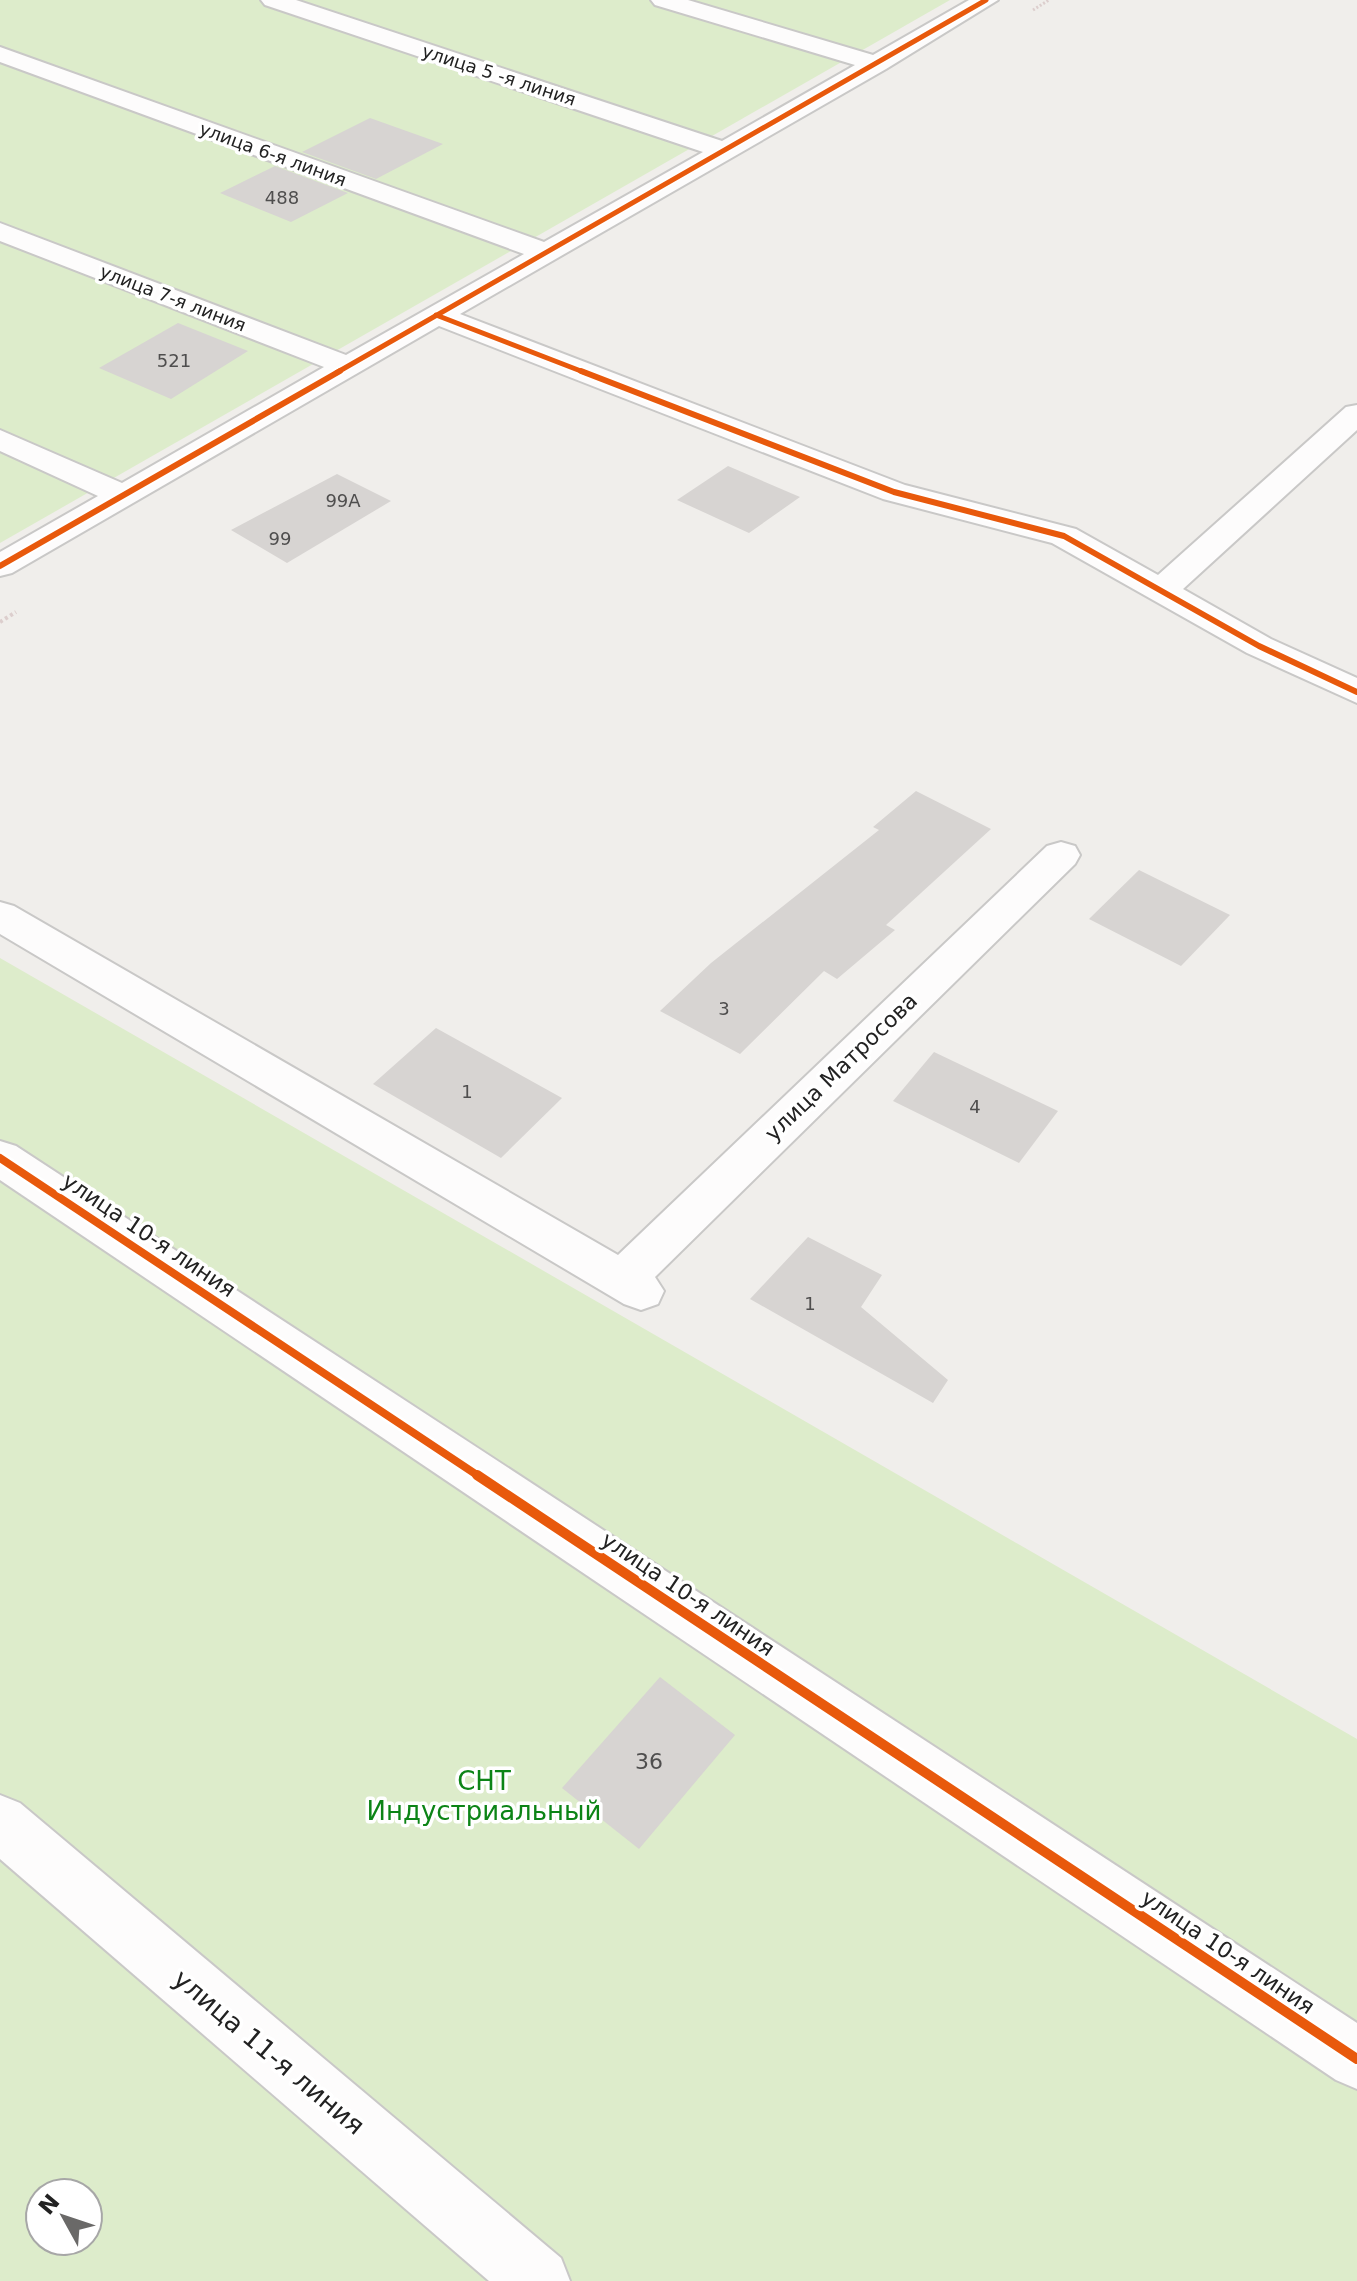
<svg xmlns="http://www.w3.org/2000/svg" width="1357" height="2281" viewBox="0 0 1357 2281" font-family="'DejaVu Sans',sans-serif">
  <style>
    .grass { fill: #ddeccb; fill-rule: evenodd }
    .building { fill: #d7d4d2 }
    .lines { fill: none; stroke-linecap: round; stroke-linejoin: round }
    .minor-casing { stroke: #c9c8c7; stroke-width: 4 }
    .path-far1 { stroke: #dccecd; stroke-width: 3; stroke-dasharray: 2 2; stroke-linecap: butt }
    .path { stroke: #dccecd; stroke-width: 4; stroke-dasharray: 3 3; stroke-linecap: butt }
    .minor { fill: #fdfcfc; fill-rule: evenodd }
    .cycleway-far3-casing { stroke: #fff; stroke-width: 8 }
    .cycleway-far2-casing { stroke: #fff; stroke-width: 10 }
    .cycleway-far1-casing { stroke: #fff; stroke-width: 13 }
    .cycleway-casing { stroke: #fff; stroke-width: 15 }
    .cycleway-far3 { stroke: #e8590c; stroke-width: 5 }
    .cycleway-far2 { stroke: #e8590c; stroke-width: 6 }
    .cycleway-far1 { stroke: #e8590c; stroke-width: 8 }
    .cycleway { stroke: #e8590c; stroke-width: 10 }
    .labels { text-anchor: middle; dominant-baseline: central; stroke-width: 7; stroke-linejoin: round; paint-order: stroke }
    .far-street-label { font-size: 18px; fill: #222; stroke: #fff }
    .number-label { font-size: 18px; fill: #4f4e4e }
    .street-label { font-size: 22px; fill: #222; stroke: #fff }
    .near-number-label { font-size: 22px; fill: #4f4e4e }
    .near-park-label { font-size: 26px; fill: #0c8416; stroke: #fff }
    .near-street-label { font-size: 26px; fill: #222; stroke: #fff }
  </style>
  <rect width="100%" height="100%" fill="#f0eeeb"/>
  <g class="grass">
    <path d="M0,0H950L0,543Z"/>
    <path d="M0,958L1357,1739V2281H0ZM40,2193H88V2241H40Z"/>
  </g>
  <g class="building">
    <path d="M370,118L443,144L376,179L302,152Z"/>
    <path d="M275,166L348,193L291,222L220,193Z"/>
    <path d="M178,323L248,351L171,399L99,368Z"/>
    <path d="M728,466L800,497L749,533L677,500Z"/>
    <path d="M337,474L391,501L287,563L231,530Z"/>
    <path d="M916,791L991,829L886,925L895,930L837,979L824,971L740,1054L660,1011L711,963L879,830L873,827Z"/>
    <path d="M1139,870L1230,915L1181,966L1089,919Z"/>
    <path d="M436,1028L562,1098L501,1158L373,1084Z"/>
    <path d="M934,1052L1058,1111L1019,1163L893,1101Z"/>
    <path d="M808,1237L882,1275L861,1307L948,1380L933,1403L750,1299Z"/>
    <path d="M660,1677L735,1735L639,1849L562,1788Z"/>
  </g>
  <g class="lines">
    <defs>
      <g id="minor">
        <path d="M261,0H296L722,141L855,65L655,5L651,0H688L873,55L969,0H998L886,69L460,314L905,485L1076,529L1158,575L1346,407L1357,405V430L1183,589L1271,639L1357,678V703L1247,653L1052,543L883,499L439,326L12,573L0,576V552L98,496L0,451V430L122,483L324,367L0,241V223L346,355L524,254L0,62V47L544,242L703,152L265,5Z"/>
        <path d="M1061,842L1075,846L1080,855L1075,864L655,1277L664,1291L658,1304L641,1310L624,1304L0,934V902L14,906L618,1255L1047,846Z"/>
        <path d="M0,1141L16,1146L1357,2023V2089L1336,2080L0,1180Z"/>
        <path d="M0,1795L20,1803L561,2258L570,2281H489L0,1859Z"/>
      </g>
    </defs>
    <use href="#minor" class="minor-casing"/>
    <path class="path-far1" d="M1033,10L1049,0"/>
    <path class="path" d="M0,622L16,612"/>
    <use href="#minor" class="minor"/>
    <defs>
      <g id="cycleway-far3">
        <path d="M436,315L586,373"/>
        <path d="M336,373L986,0"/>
      </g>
      <g id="cycleway-far2">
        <path d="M581,371L894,492L1064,536L1259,646L1357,692"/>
        <path d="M0,566L340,371"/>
      </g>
      <path id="cycleway-far1" d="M0,1158L480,1477"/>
      <path id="cycleway" d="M477,1475L1357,2059"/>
    </defs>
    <use href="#cycleway-far3" class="cycleway-far3-casing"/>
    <use href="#cycleway-far2" class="cycleway-far2-casing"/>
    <use href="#cycleway-far1" class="cycleway-far1-casing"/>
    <use href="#cycleway" class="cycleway-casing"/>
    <use href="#cycleway-far3" class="cycleway-far3"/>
    <use href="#cycleway-far2" class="cycleway-far2"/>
    <use href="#cycleway-far1" class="cycleway-far1"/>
    <use href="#cycleway" class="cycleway"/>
  </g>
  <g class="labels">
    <g class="far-street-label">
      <text transform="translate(499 75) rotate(18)">улица 5 -я линия</text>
      <text transform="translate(273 154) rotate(20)">улица 6-я линия</text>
      <text transform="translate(173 298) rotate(21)">улица 7-я линия</text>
    </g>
    <g class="number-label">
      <text x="282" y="197">488</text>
      <text x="174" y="360">521</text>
      <text x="343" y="500">99А</text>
      <text x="280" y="538">99</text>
      <text x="724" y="1008">3</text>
      <text x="467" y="1091">1</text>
      <text x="975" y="1106">4</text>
      <text x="810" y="1303">1</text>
    </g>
    <g class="street-label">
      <text transform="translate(841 1067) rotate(-44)">улица Матросова</text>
      <text transform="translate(149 1235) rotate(34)">улица 10-я линия</text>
      <text transform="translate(688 1594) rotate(34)">улица 10-я линия</text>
      <text transform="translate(1228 1952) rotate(34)">улица 10-я линия</text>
    </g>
    <g class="near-number-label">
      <text x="649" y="1761">36</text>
    </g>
    <g class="near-park-label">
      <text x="484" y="1781">СНТ<tspan x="484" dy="30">Индустриальный</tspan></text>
    </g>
    <g class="near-street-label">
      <text transform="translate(269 2052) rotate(40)">улица 11-я линия</text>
    </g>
  </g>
  <g transform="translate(64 2217) rotate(310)"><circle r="38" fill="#ffffff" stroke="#a7a7a7" stroke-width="2"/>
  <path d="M0-6L14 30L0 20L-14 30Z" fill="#6a6968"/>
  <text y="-12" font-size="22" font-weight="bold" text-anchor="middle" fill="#222222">N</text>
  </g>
</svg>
